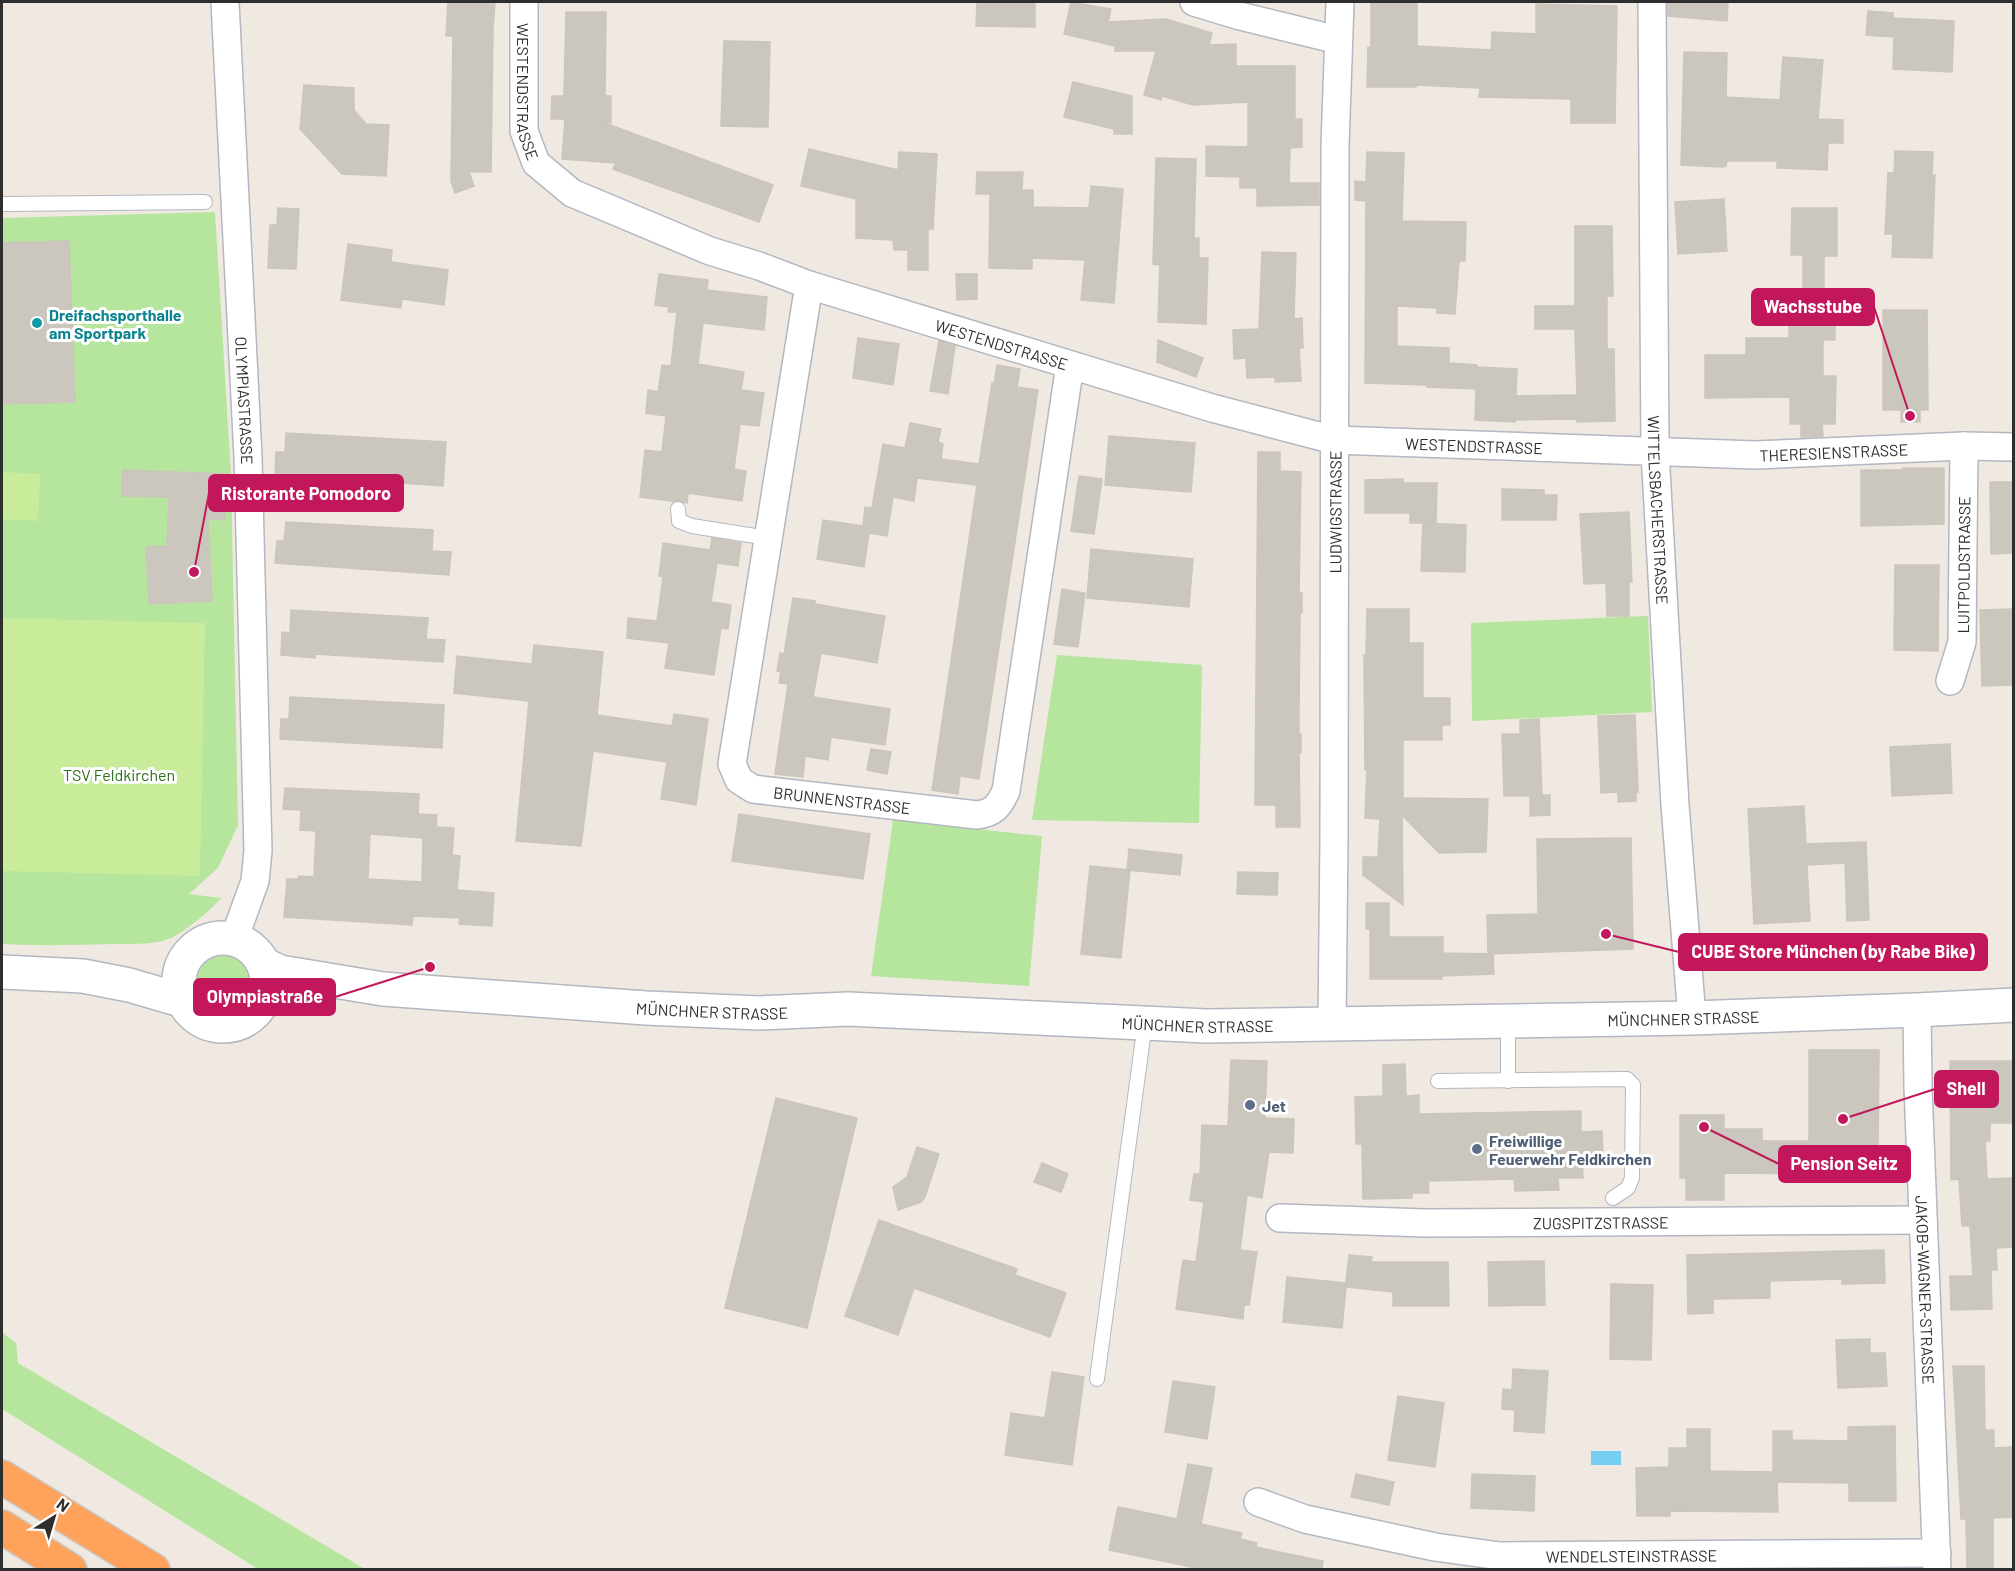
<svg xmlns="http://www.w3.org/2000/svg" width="2015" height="1571" viewBox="0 0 2015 1571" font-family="Barlow,sans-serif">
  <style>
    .green { fill: #b6e59e }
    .pitch { fill: #c9ec9a }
    .water { fill: #75cff0 }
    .building { fill: #cbc7bf; stroke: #cbc5ba; stroke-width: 1.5; fill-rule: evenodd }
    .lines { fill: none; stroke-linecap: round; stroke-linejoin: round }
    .lane-casing { stroke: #b4b7c1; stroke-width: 16 }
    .street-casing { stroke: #b4b7c1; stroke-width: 30 }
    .secondary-casing { stroke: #b4b7c1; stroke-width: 36 }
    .highway-casing { stroke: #c9c9c9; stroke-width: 36 }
    .lane { stroke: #fff; stroke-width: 14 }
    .street { stroke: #fff; stroke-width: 27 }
    .secondary { stroke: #fff; stroke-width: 33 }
    .highway { stroke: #ffa35c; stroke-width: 33 }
    .culture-dot { fill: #0f9aa8; stroke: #fff; stroke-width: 2 }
    .service-dot { fill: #5c6f8a; stroke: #fff; stroke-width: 2 }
    .labels { text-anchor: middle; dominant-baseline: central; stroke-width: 6; stroke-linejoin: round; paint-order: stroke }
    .street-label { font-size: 16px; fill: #2e2e2e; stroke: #fff }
    .culture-label { font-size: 16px; font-weight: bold; fill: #0d838f; stroke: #fff; text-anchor: start }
    .park-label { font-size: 16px; fill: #2c6e1b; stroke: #fff }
    .service-label { font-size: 16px; font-weight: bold; fill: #4e5e75; stroke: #fff; text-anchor: start }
    .leader { fill: none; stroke: #c2185b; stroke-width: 2 }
    .callout-dot { fill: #c2185b; stroke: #fff; stroke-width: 2 }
    .callout { fill: #c2185b; stroke: #c2185b; stroke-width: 2 }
    .callout-label { font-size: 18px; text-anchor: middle; font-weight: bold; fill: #fff }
  </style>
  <rect width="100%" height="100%" fill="#efe9e1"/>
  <g class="green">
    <path d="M215,212L231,475L238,825L218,868L189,894L221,898C210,911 187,930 171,938C156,945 133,944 116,944C78,945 40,946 2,944V218Z"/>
    <path d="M1648,616L1652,712L1472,721L1471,623Z"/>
    <path d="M1057,655L1202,665L1199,823L1032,820Z"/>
    <path d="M893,820L1042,836L1029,986L871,976Z"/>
    <circle cx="221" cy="982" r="28"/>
    <path d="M2,1332L16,1343L18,1363L365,1569H258L2,1409Z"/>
  </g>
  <g class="pitch">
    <path d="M2,472L40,474L38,521L2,519Z"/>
    <path d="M2,618L205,623L200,876L2,871Z"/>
  </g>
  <rect class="water" x="1591" y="1451" width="30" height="14"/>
  <g class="building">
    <path d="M448,2H495L493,29L491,172H469L474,186L455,193L451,181L453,36H446Z"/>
    <path d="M977,2H1035V27L976,26Z"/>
    <path d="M1071,2L1111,9L1108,22L1166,19L1212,33L1209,45L1236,44V66H1295V119H1302V147L1290,148L1289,183H1319V205L1257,206V188H1240V177L1206,176V146L1248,147V102L1193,105L1162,96L1161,100L1144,95L1156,51H1115V46L1064,34Z"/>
    <path d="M1371,2H1417V46L1491,50L1492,32L1536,34V4L1617,6L1615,123H1571V99L1479,97L1480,88L1416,85V87H1367L1368,47L1371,48Z"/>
    <path d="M1668,2H1728L1727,21L1668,16Z"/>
    <path d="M1868,11L1893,13V18L1954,21L1952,72L1893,69L1894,37L1866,35Z"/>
    <path d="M566,12H606L605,96H611V123L602,122L773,185L759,222L613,169L616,163L562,159L565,119H551L552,96H564Z"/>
    <path d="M724,41L770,42L768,127L721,126Z"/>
    <path d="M1684,52L1727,53L1726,97L1780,100L1783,57L1823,60L1818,119L1843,120V143H1828L1827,170L1777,168V161H1727L1726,166L1722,167L1681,165Z"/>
    <path d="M1073,82L1132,96V134H1114V129L1064,117Z"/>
    <path d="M304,85L354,88V110L366,124L389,125L386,176L342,174L300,129Z"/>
    <path d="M809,149L898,170L899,152L937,154L933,229H928V270H908V250H894L893,240L856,238V199L801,186Z"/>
    <path d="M1895,151L1933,152L1932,175H1935L1932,258L1892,257L1893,234H1885L1888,173H1894Z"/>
    <path d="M1367,152L1404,153L1402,221L1466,222L1465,261H1459L1455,314L1437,313V308L1397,306V346L1449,348V363L1477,365V367L1517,369L1516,396L1577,395L1575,329H1535V306H1575V226H1612L1613,296H1607V349H1614L1615,421L1577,422V419L1515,420V422L1475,420L1476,389L1427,387V385L1365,383L1366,201L1355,200V181L1366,182Z"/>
    <path d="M1156,158L1196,159L1194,238H1199V258H1208L1206,324L1158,322L1160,265L1153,264Z"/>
    <path d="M977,172H1023L1022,190H1033V207L1089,208L1091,186L1123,189L1114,303L1081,300L1085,260L1032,258V269L989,268L990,194H976Z"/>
    <path d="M1724,199L1727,251L1678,254L1675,202Z"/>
    <path d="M278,208L299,209L296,269L268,268L270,225H277Z"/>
    <path d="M1792,208H1837V256H1824V292H1835V340H1823V376H1836L1835,424H1822L1823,436L1801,437V424H1790V397L1705,398V355H1746V338H1789V292H1803V255H1791Z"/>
    <path d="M69,241L75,402L2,404V243Z"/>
    <path d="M348,244L392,250L391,262L448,270L444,305L402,299L401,308L341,300Z"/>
    <path d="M1262,252L1296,253L1294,319L1302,318L1303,348H1299L1301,381L1275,382V377L1247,378L1246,358L1234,359L1233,330L1259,329Z"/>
    <path d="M659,274L708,280L707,290L767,297L764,330L703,323L698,364L744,372L741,390L764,393L759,426L740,424L734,469L746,471L742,501L688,493L687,503L640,497L645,450L662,452L666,416L646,413L648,390L658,392L662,365L671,366L677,312H668L669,307L655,305Z"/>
    <path d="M956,274H977V299L957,300Z"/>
    <path d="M1883,310H1927L1928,410H1920V422H1901V410H1883Z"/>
    <path d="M858,338L899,344L893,385L853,378Z"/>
    <path d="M1158,340L1203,358L1196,377L1157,362Z"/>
    <path d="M939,341L955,346L948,394L930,391Z"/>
    <path d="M997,365L1020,369L1017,387L1038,390L979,779L960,776L958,794L932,790L977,485L917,478L914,501L893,497L887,536L869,533L864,567L817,559L823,520L863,526L865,507L872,508L883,444L905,448L910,423L941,429L938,442L943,444L941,459L979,464L992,383L994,384Z"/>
    <path d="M286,433L446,442L443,486L275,474L276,452H285Z"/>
    <path d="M1109,436L1195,443L1191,492L1105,485Z"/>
    <path d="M1258,452H1280V471L1301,472L1299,593H1302V613H1300L1299,708V734H1301V753H1299L1300,827H1276V805H1255Z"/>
    <path d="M1903,468H1944V524L1861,526V470H1903Z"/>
    <path d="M123,470L227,474L225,520L208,519L212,601L149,604L146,547L167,546L169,497L122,496Z"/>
    <path d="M1079,476L1102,479L1094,534L1071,531Z"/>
    <path d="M1403,479V483H1437L1436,523H1410V513H1365V480Z"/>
    <path d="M1990,482H2013V553L1991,554Z"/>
    <path d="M1502,489L1544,490V495H1557L1556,520H1502Z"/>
    <path d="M1629,512L1632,582H1629V616H1607L1606,583L1584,584L1580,514Z"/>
    <path d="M286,522L433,530L432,551L451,552L449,575L275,563L277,541H284Z"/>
    <path d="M1423,523L1466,525L1465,572L1421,571Z"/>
    <path d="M712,538L741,543L738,566L717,563L711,602L731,605L728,629L721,628L714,675L665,668L669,643L627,638L628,618L657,621L663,577L659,576L663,543L710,550Z"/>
    <path d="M1091,549L1193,559L1189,607L1087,598Z"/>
    <path d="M1895,565H1939L1938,651L1894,650Z"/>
    <path d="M1062,589L1085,593L1078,647L1054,644Z"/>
    <path d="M793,598L815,601V604L885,616L877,663L821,653L813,697L890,709L885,745L831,737L828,760L805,756L803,777L775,774L788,684L779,683L781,672L777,671L780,653L784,654Z"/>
    <path d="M1367,609H1409V643H1423V698H1450V725H1442V740H1403V798L1488,799L1486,852L1439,853L1402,815L1403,905L1363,875V857H1378L1380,819L1365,818L1367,770H1365L1364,655H1366Z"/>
    <path d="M2013,609V685L1982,686L1980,610Z"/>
    <path d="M291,610L428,618L426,639L445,640L443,662L315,654V658L281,655L282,632L290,633Z"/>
    <path d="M534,645L603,652L597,715L672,726L674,714L708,719L696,805L661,799L667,762L593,751L581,846L516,841L529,701L454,693L457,656L532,664Z"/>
    <path d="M290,697L444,705L442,748L280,739L281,719H289Z"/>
    <path d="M1635,715L1638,792H1636V801L1618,802V792L1601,793L1598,716Z"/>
    <path d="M1539,719L1542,795H1550V815L1530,816V796H1504L1502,734H1520V720Z"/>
    <path d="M1950,744L1952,793L1892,796L1890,747Z"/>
    <path d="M871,749L891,752L887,774L867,770Z"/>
    <path d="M285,788L419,794L418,814L437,815L436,827L454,828L452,855L460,856L457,890L494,893L492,926L459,924L460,918L413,916L412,925L284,917L287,879H298L299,876L314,877L316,831L300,830L301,810L283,809ZM370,834L423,838L422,882L368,879Z"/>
    <path d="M1804,806L1806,844L1866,842L1869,920L1847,921L1845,863L1807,865L1810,921L1754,924L1748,809Z"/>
    <path d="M739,814L870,834L863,879L732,861Z"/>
    <path d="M1631,838L1633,949L1488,954L1487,915L1538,914L1537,839Z"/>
    <path d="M1129,849L1182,855L1180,875L1127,870Z"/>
    <path d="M1090,866L1130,870L1121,958L1081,954Z"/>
    <path d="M1238,872L1278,873L1277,895L1237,894Z"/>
    <path d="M1366,903H1389V937H1443V953L1493,954L1494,974L1442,976V979H1370V929H1366Z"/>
    <path d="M1809,1050H1879L1878,1150H1868V1174L1724,1173V1200H1686V1178H1680V1115H1724V1129H1762V1141H1809Z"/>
    <path d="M1231,1060L1267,1061L1265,1118L1294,1119L1293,1153L1269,1152L1262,1198L1247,1195L1240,1250L1257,1252L1249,1305H1244L1243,1319L1176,1309L1183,1260L1196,1262L1204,1202L1190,1200L1194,1174H1200L1202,1125L1228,1126Z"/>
    <path d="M1950,1061H2013V1123H1990V1141H1985L1987,1179L2012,1178L2013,1207V1247L1996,1248L1997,1270H1991L1992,1309L1951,1310L1950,1276H1973L1970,1226H1962L1959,1179L1951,1180Z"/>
    <path d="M1405,1064L1406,1096L1419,1095V1114L1581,1111V1132L1602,1131L1603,1159L1582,1160L1583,1178H1558L1559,1190L1515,1191L1514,1179L1428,1181L1429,1193H1412V1198L1363,1199L1362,1144H1356L1355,1097L1383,1096V1065Z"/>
    <path d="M776,1098L857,1118L807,1328L725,1308Z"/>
    <path d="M917,1147L939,1154L925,1197L921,1202L898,1210L893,1187L907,1177Z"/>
    <path d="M1042,1163L1068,1174L1061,1192L1034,1182Z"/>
    <path d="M879,1220L1017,1269L1015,1275L1066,1293L1050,1337L914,1288L898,1335L845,1316Z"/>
    <path d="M1884,1250L1885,1283L1842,1284V1279L1770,1281V1298L1713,1299V1313L1688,1314L1687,1255Z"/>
    <path d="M1349,1255L1372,1257L1371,1262H1448L1449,1306H1393V1292L1346,1287L1342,1328L1283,1322L1287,1277L1346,1283Z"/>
    <path d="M1544,1261L1545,1305L1489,1306L1488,1262Z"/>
    <path d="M1611,1284L1653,1285L1651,1360L1610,1359Z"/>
    <path d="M1870,1339V1353H1885L1887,1386L1838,1388L1836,1340Z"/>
    <path d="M1953,1366H1984L1985,1430H1994V1448L2013,1447V1517L1993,1518V1569H1967L1966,1519H1961Z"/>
    <path d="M1513,1369L1548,1371L1544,1433L1514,1431L1515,1410L1502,1409L1503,1389L1512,1390Z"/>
    <path d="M1052,1372L1084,1377L1072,1465L1005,1455L1011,1413L1045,1418Z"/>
    <path d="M1173,1381L1215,1387L1207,1439L1165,1432Z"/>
    <path d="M1398,1396L1444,1403L1435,1467L1388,1460Z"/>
    <path d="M1895,1426L1896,1501H1849V1483L1777,1482L1778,1512L1670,1511V1516H1637L1636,1468L1669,1467V1448H1687V1429H1710V1471L1773,1472V1431H1792V1440L1848,1441V1427Z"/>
    <path d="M1188,1464L1212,1468L1201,1524L1242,1533L1240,1539L1257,1543L1256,1547L1323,1561L1322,1569H1201L1109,1550L1118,1507L1177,1519Z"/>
    <path d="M1356,1474L1394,1482L1389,1505L1351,1497Z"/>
    <path d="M1472,1474L1535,1476L1534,1511L1471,1508Z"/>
  </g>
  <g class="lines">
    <defs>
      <g id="lane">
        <path d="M2,204L205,202"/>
        <path d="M678,509L679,521L692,526L768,538"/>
        <path d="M1508,1021V1081"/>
        <path d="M1438,1081L1627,1079L1633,1085L1632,1178L1628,1188L1613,1198"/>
        <path d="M1097,1379L1145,1023"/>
      </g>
      <g id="street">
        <path id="s1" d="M225,2L248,457L258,851L255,881L234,939"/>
        <path id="s2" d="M524,2V131L536,163L572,193L710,251L759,266L809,285L1212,408L1334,440L1755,455L1964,446L2014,447"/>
        <path d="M1194,2L1240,16L1338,40"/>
        <path id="s3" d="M1652,2L1655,452L1675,805L1692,1018"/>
        <path id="s4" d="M809,285L732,764L739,780L753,789L977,815C994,813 999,806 1006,791L1070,365"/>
        <path id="s5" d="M1950,681L1962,642L1964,446"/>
        <path id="s6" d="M1917,1010L1918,1087L1937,1570"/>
        <path id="s7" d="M1332,1024L1334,837L1335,146L1340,2"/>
        <path id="s8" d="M1280,1218L1425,1223L1923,1220"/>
        <path id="s9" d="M1258,1502L1305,1519L1435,1547L1500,1556L1937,1553"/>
      </g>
      <g id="secondary">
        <circle cx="223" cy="982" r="44"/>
        <path id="s10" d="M263,964L280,972L383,989L646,1008L759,1013L848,1009L1207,1026L1692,1018L1917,1010L2014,1005"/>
        <path d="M2,972L83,976L129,985L184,1001"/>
      </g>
      <g id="highway">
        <path d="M2,1477L153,1570"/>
        <path d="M2,1527L70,1570"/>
      </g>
    </defs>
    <use href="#lane" class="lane-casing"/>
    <use href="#street" class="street-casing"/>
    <use href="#secondary" class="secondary-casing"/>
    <use href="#highway" class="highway-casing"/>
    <use href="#lane" class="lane"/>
    <use href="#street" class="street"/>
    <use href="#secondary" class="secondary"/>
    <use href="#highway" class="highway"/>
  </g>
  <circle class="culture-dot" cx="37" cy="323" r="6"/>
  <g class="service-dot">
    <circle cx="1250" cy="1105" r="6"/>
    <circle cx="1477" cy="1149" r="6"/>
  </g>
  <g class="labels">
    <g class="street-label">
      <text stroke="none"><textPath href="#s2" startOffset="90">WESTENDSTRASSE</textPath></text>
      <text stroke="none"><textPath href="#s2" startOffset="666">WESTENDSTRASSE</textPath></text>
      <text stroke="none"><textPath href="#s1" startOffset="399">OLYMPIASTRASSE</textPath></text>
      <text stroke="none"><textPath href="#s2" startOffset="1152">WESTENDSTRASSE</textPath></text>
      <text stroke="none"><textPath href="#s2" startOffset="1512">THERESIENSTRASSE</textPath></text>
      <text stroke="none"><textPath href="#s3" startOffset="508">WITTELSBACHERSTRASSE</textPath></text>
      <text stroke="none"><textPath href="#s7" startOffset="512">LUDWIGSTRASSE</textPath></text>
      <text stroke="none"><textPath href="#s5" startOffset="118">LUITPOLDSTRASSE</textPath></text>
      <text stroke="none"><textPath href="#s4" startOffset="609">BRUNNENSTRASSE</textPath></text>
      <text stroke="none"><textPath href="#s10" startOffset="453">MÜNCHNER STRASSE</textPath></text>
      <text stroke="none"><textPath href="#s10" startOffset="1425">MÜNCHNER STRASSE</textPath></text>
      <text stroke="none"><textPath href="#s10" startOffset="939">MÜNCHNER STRASSE</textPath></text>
      <text stroke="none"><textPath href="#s8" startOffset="321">ZUGSPITZSTRASSE</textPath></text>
      <text stroke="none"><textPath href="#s6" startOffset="280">JAKOB-WAGNER-STRASSE</textPath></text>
      <text stroke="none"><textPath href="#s9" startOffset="380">WENDELSTEINSTRASSE</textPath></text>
    </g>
    <g class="culture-label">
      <text x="49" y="314">Dreifachsporthalle<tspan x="49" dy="18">am Sportpark</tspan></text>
    </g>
    <g class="park-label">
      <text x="119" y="774">TSV Feldkirchen</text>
    </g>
    <g class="service-label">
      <text x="1262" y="1105">Jet</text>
      <text x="1489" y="1140">Freiwillige<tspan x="1489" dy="18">Feuerwehr Feldkirchen</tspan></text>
    </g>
  </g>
  <path class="leader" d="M1910 416L1874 307M194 572L209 493M1606 934L1679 952M430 967L335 997M1843 1119L1935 1089M1704 1127L1779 1164"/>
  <g class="callout-dot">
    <circle cx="1910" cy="416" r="6"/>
    <circle cx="194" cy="572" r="6"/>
    <circle cx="1606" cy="934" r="6"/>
    <circle cx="430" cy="967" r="6"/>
    <circle cx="1843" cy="1119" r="6"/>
    <circle cx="1704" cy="1127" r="6"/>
  </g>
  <g class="callout">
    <rect x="1752" y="289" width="122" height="36" rx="6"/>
    <rect x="209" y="475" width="194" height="36" rx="6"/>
    <rect x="1679" y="934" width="308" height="36" rx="6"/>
    <rect x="194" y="979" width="141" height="36" rx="6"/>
    <rect x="1935" y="1071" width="63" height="36" rx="6"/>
    <rect x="1779" y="1146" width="131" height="36" rx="6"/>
  </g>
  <g class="callout-label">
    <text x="1813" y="313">Wachsstube</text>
    <text x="306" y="500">Ristorante Pomodoro</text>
    <text x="1833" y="958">CUBE Store München (by Rabe Bike)</text>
    <text x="265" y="1003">Olympiastraße</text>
    <text x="1966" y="1095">Shell</text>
    <text x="1844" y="1170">Pension Seitz</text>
  </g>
  <rect width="2015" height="1571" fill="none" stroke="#2e2e2e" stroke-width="6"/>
  <g transform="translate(54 1517) rotate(37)" stroke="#ffffff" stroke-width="4.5" paint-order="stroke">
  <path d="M0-4.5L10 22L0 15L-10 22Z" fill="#2e2e2e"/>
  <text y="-9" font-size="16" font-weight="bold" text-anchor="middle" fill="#2e2e2e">N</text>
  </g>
</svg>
